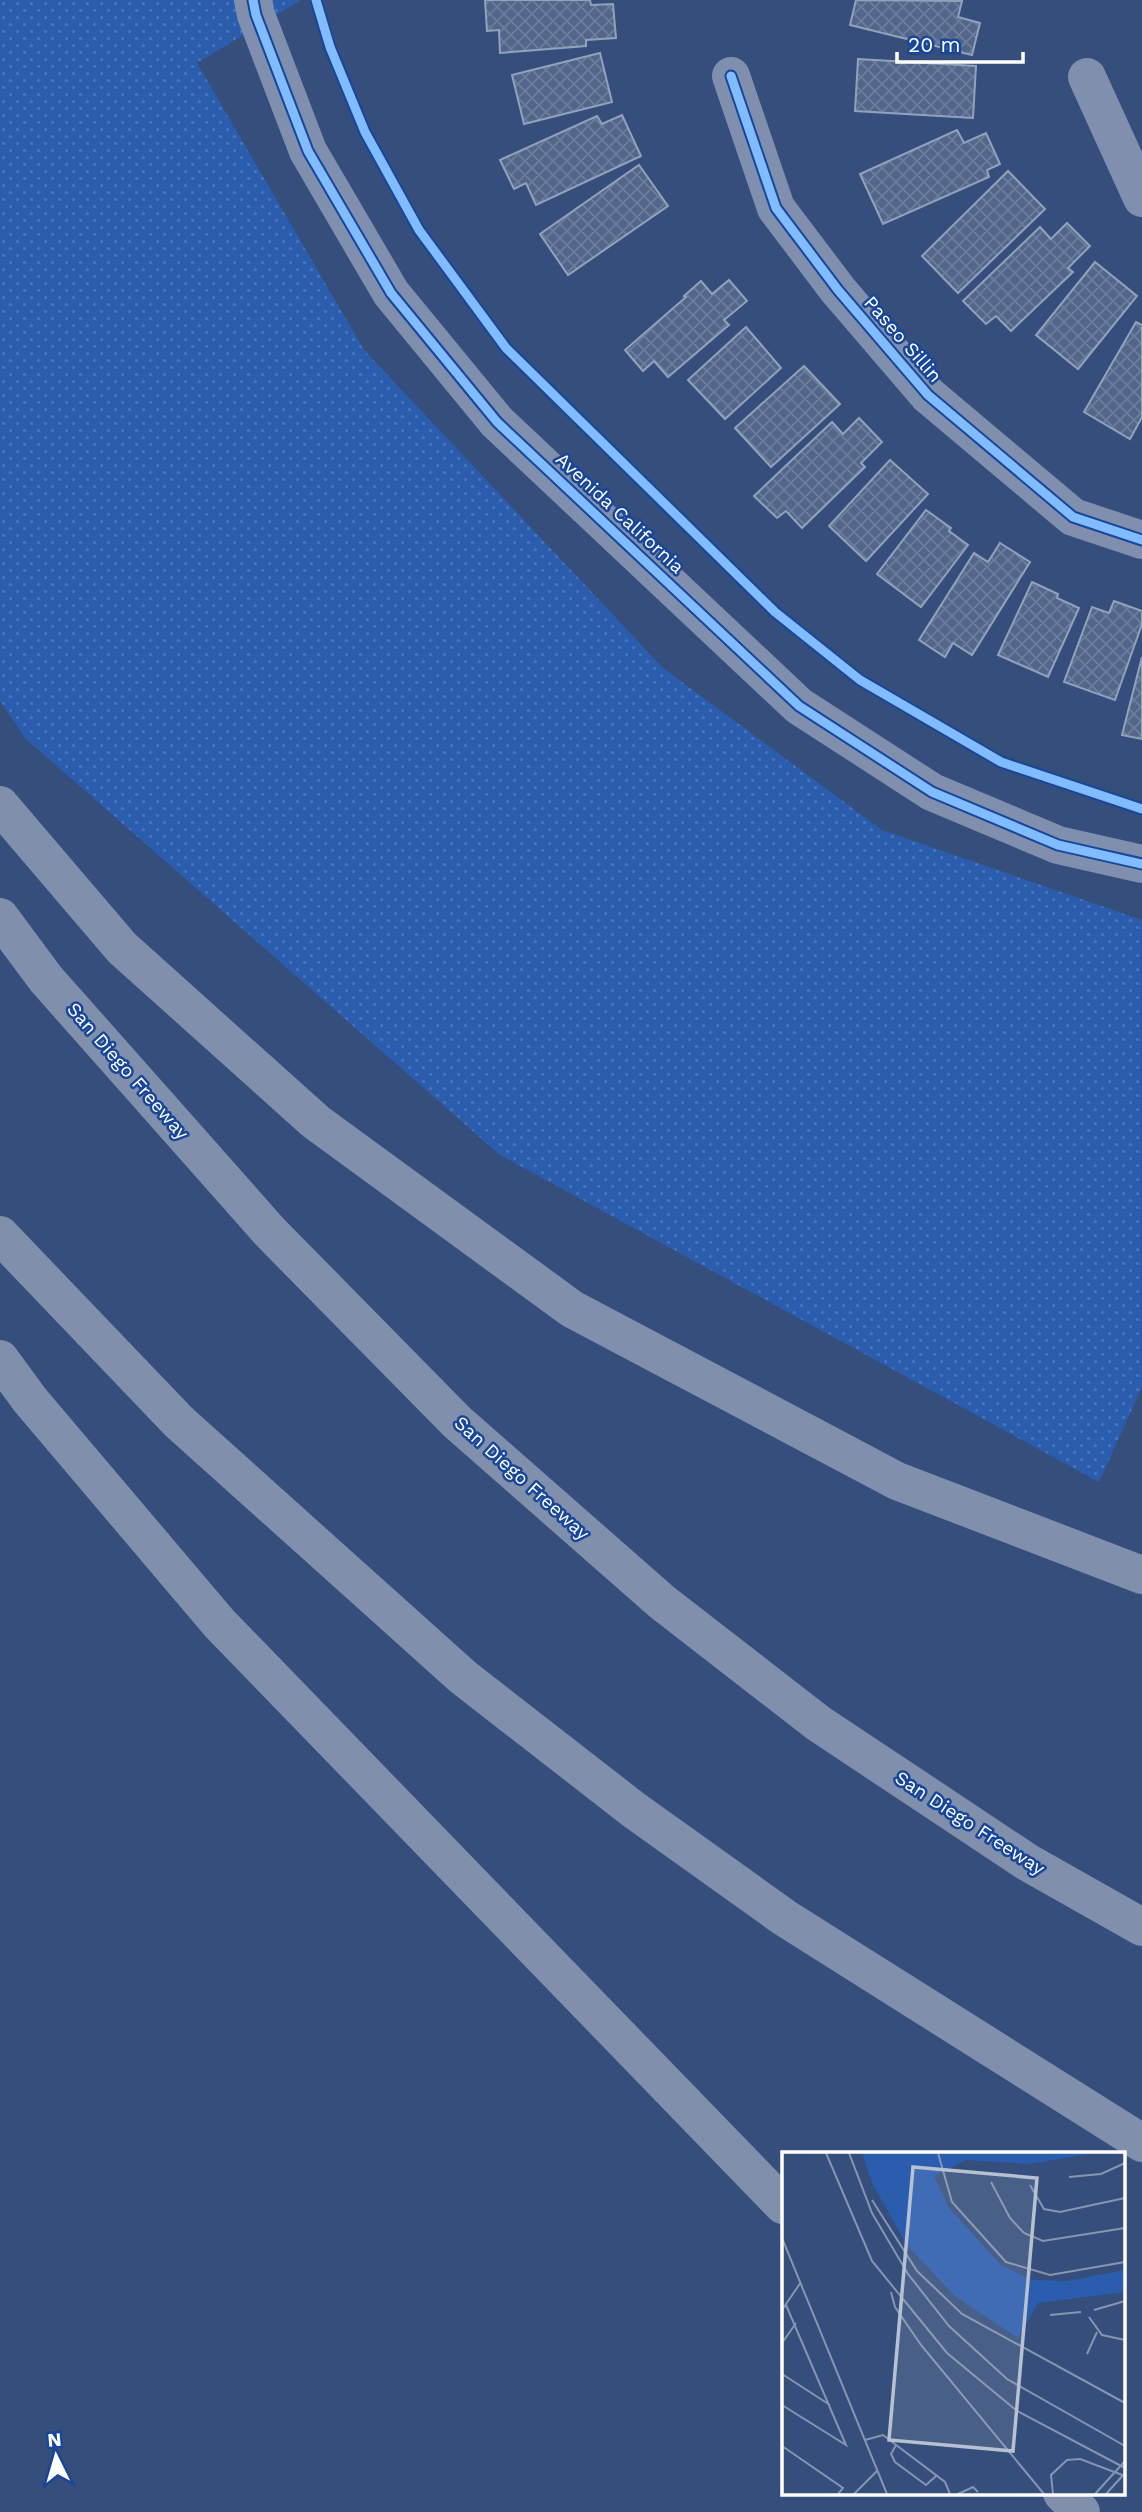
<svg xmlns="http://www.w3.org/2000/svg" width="1142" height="2512" viewBox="0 0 1142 2512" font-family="'Work Sans',sans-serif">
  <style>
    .grass { fill: url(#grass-dots) }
    .building { fill: url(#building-cross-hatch); stroke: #93a2bb; stroke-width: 2 }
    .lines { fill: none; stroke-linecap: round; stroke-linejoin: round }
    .minor { stroke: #808fae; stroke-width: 38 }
    .tertiary { stroke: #808fae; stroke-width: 38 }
    .motorway { stroke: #7f8fac; stroke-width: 38 }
    .cycleway-casing { stroke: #17469a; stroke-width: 13 }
    .cycleway { stroke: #80bcff; stroke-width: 9 }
    .labels { text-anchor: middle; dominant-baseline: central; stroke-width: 5; stroke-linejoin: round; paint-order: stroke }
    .street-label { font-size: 19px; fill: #fff; stroke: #17469a }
    .inset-road { fill: none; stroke: #8695b0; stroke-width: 2 }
    .view { fill: #b8c1d1; fill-opacity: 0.15; stroke: #b8c1d1; stroke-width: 3.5 }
    .inset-edge { fill: none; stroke: #fff; stroke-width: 3.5 }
  </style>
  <defs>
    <pattern id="grass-dots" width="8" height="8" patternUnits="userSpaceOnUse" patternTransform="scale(1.75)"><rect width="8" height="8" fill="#2b5daf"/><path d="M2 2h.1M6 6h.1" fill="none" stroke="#4b75bb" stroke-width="1.8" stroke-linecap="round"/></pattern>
    <pattern id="building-cross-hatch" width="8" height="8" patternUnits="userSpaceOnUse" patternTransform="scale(1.75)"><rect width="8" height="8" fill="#52668b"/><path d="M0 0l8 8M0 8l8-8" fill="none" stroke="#6c7d9c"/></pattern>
  </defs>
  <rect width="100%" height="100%" fill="#354e7c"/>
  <path class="grass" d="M0,0H301L197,63L364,350L663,668L882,830L1142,920V1387L1099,1482L500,1155L26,739L0,701Z"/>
  <g class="building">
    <path d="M485,0H590L591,5L613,4L616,38L586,40V46L500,53L499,30L487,31Z"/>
    <path d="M856,0L962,1L958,17L980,23L972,55L850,25Z"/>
    <path d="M600,53L612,102L524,124L512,75Z"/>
    <path d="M858,59L976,66L973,118L855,111Z"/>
    <path d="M622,115L641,156L536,205L526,183L514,189L500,160L597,116L602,124Z"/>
    <path d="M957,130L964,143L986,133L1000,164L987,170L989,177L883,224L860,174Z"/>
    <path d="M639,165L668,206L568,275L540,234Z"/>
    <path d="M1008,171L1045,209L958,293L922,256Z"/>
    <path d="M1067,223L1090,246L1068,268L1073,272L1011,331L996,316L986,324L963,301L1040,227L1051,239Z"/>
    <path d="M1095,262L1137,296L1078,369L1036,335Z"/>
    <path d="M729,280L747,301L724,320L729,325L668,377L654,361L643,371L625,350L686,297L684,296L701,281L712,294Z"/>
    <path d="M1136,322L1142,325V417L1130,439L1084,412Z"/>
    <path d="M746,327L781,368L725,419L688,380Z"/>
    <path d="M804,366L840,404L771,467L735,428Z"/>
    <path d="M859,418L882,442L861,463L865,467L802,528L786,511L777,518L754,496L832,422L843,434Z"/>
    <path d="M890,460L928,494L866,561L829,526Z"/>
    <path d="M926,510L951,528L949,531L968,545L921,607L877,574Z"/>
    <path d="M1000,543L1030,562L972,655L953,643L945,657L919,640L974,553L988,562Z"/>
    <path d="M1032,582L1058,594L1057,598L1079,608L1048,677L998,655Z"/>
    <path d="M1114,601L1142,611V624L1115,700L1064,682L1092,607L1109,613Z"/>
    <path d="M1142,657V739L1122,735Z"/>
  </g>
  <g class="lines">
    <g class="minor">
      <path d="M731,76L776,208L838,290L928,395L1073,517L1142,540"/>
      <path d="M1087,77L1142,198"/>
    </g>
    <path class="tertiary" d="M253,0L256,15L308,151L391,293L497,422L799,706L932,792L1058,845L1142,864"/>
    <g class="motorway">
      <path d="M0,805L122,948L316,1122L572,1309L897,1481L1142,1575"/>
      <path d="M0,917L46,979L270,1232L457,1422L662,1602L818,1723L1027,1862L1142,1927"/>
      <path d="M0,1235L179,1422L463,1677L634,1810L785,1918L1142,2143"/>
      <path d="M0,1359L30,1400L219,1623L783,2205"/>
      <path d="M1062,2493L1081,2512"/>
    </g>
    <defs>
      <g id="cycleway">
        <path d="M253,0L256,15L308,151L391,293L497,422L799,706L932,792L1058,845L1142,864"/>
        <path d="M316,0L330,47L365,132L419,230L506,348L775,612L860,680L1001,762L1142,809"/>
        <path d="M731,76L776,208L838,290L928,395L1073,517L1142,540"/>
      </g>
    </defs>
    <use href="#cycleway" class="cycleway-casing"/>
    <use href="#cycleway" class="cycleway"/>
  </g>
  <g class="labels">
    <g class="street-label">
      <text transform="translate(903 339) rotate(49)">Paseo Sillin</text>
      <text transform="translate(620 513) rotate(43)">Avenida California</text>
      <text transform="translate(128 1071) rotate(49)">San Diego Freeway</text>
      <text transform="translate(522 1478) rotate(42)">San Diego Freeway</text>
      <text transform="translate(970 1823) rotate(33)">San Diego Freeway</text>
    </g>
  </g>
  <g transform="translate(782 2152)">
    <rect width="343" height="343" fill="#354e7c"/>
    <path d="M80,1H313L247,12L184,8L152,24L167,56L219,113L251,128L285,129L343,118V140L256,151L236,186L174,145L126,95L91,33Z" fill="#2b5daf"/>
    <path class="inset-road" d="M44,1L90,109L165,201L235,259L343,316M67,1L90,61L126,122L167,174L225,227L343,294M156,1L170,50L224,110L268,123L343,110M287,25L319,22L343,11M209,30L228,66L242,81L261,89L343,76M248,33L262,57L278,60L343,46M90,48L135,119L180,162L343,251M0,86L105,342M109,140L113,155L139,193L262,342M0,158L19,130M312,158L343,149M268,163L299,160M307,165L320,183L343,188M0,191L14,171M305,202L315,180M0,222L48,253M0,253L64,293L4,153M83,288L101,283L163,330L168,342M114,293L109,302L113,310L144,333L154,324M0,294L61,336L56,342M72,342L96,318M176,342L191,335L196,340M271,342L269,323L285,308L298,307L343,324M313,342L343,309M324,342L343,321"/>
    <path class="view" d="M131,15L255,26L231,299L107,288Z"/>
    <rect width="343" height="343" class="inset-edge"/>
  </g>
  <g transform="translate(56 2456) rotate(355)" stroke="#17469a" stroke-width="5" paint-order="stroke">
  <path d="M0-5L12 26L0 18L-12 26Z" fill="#ffffff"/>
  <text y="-10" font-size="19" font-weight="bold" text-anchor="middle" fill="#ffffff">N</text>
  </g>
  <path d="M897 52v10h126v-10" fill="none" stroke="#ffffff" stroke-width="3.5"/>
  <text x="908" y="52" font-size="21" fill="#ffffff" stroke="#17469a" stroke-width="5" paint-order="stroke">20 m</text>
</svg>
